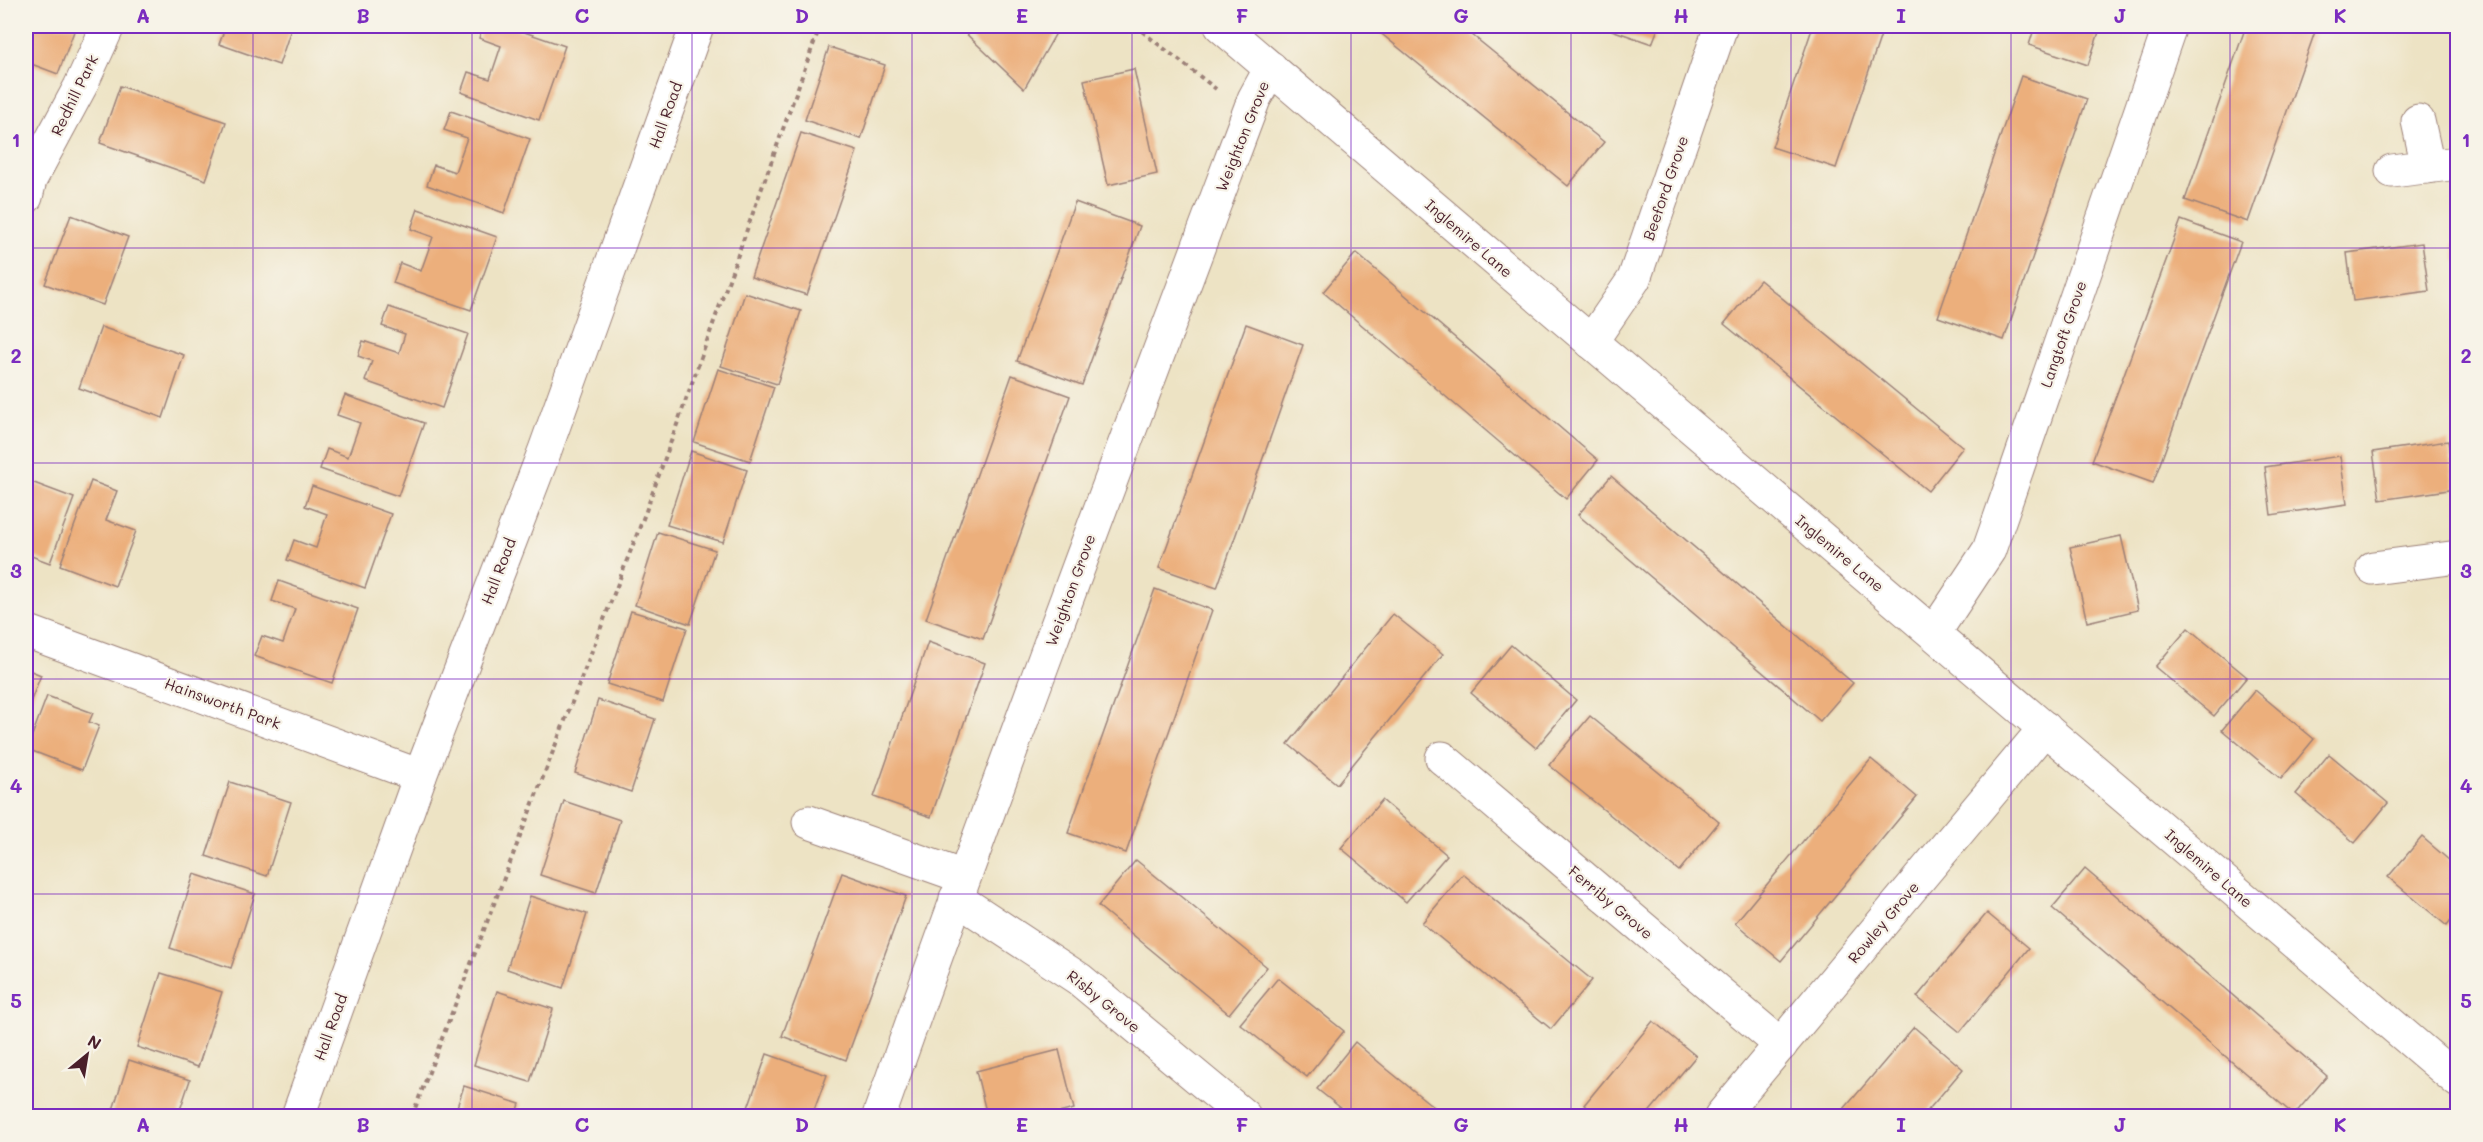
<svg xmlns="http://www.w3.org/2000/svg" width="2483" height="1142" viewBox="0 0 2483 1142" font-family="Mali,sans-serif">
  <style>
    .building { fill: #ecaf7b }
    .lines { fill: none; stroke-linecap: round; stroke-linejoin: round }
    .minor-casing { stroke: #9c8178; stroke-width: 35 }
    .path { stroke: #9c8178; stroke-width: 4; stroke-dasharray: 4.5 4.5; stroke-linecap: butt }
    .minor { stroke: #fff; stroke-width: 33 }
    .grid { fill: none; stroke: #7b2cbf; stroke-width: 1.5; stroke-opacity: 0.55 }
    .labels { text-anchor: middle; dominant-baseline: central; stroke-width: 4.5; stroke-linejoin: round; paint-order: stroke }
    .street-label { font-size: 15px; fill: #4a1f2b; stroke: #f7f3e8 }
    .neatline { fill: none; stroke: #7b2cbf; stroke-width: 2 }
    .grid-label { font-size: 20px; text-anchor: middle; font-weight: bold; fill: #7b2cbf }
  </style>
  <rect width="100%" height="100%" fill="#f7f3e8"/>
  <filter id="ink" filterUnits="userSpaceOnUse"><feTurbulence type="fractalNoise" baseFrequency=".0167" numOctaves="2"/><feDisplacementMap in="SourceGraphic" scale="12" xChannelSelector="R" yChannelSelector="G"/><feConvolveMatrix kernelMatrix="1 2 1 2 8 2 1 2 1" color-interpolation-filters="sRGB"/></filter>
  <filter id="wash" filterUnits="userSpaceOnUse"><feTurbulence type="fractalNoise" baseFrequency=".008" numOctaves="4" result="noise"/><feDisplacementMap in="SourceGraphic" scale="24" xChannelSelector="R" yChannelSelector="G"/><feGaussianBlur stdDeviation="1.35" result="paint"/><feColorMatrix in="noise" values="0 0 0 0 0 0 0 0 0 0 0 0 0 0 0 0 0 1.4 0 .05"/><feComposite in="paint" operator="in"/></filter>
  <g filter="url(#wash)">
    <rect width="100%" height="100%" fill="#ede3c4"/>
    <g id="blocks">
      <g class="building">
        <path d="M26,26H76L58,74L26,62Z"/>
        <path d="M226,26H292L279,65L219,44Z"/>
        <path d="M483,26H507L565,46L539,120L461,92L468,72L490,79L501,46L479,38Z"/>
        <path d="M958,26H1060L1024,89Z"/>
        <path d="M1372,26H1461L1604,142L1568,186Z"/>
        <path d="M1600,26H1659L1652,44Z"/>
        <path d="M1813,26H1884L1836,168L1772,147Z"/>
        <path d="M2035,26H2101L2088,65L2029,45Z"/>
        <path d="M2246,26H2317L2248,222L2185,200Z"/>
        <path d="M829,47L885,65L861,139L805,120Z"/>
        <path d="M1134,69L1157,174L1108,185L1084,80Z"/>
        <path d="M2021,76L2087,99L2004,340L1938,317Z"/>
        <path d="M120,86L226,122L206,180L100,143Z"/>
        <path d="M451,111L530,139L504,213L427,185L434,165L455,172L467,138L444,130Z"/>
        <path d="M801,133L857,151L807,295L751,277Z"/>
        <path d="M1075,202L1140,226L1082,385L1017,361Z"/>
        <path d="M418,209L497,237L471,310L393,283L400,263L421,271L433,237L411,229Z"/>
        <path d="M71,215L128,237L103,305L45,284Z"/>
        <path d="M2181,220L2241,242L2153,483L2092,461Z"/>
        <path d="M2457,242V262H2456L2453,243Z"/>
        <path d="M2422,243L2429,291L2353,301L2347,253Z"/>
        <path d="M1356,253L1598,460L1566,499L1323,292Z"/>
        <path d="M1760,280L1963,447L1928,491L1724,324Z"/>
        <path d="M745,293L801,311L777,384L721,366Z"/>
        <path d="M389,307L468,334L442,408L365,381L372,361L358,356L363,341L399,353L405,334L382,326Z"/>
        <path d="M1246,324L1303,345L1217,588L1159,568Z"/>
        <path d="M101,327L184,355L163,418L79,388Z"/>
        <path d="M718,369L774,387L750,461L694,442Z"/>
        <path d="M1012,375L1070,396L983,639L926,619Z"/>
        <path d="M345,395L424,423L398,496L320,469L327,449L348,457L360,423L337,415Z"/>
        <path d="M2448,441L2455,489L2380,500L2373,452Z"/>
        <path d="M691,451L747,470L723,542L667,525Z"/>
        <path d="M2340,456L2347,504L2271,515L2265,467Z"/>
        <path d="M1611,476L1853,683L1820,721L1578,515Z"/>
        <path d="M26,480L74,498L50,563L26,554Z"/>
        <path d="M91,481L117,491L106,520L136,531L115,586L60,565Z"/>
        <path d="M312,486L391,514L365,588L287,560L294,540L316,548L327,514L305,506Z"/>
        <path d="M658,532L715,550L690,624L635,605Z"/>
        <path d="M2121,536L2138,610L2087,622L2070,547Z"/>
        <path d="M279,581L358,609L332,683L254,656L262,636L283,643L295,609L272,601Z"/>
        <path d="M1155,589L1212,610L1126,853L1068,833Z"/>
        <path d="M631,611L687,628L663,702L607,684Z"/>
        <path d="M1393,614L1443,654L1337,784L1288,744Z"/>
        <path d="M2188,628L2247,677L2214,716L2155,667Z"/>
        <path d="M928,642L985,663L931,817L874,797Z"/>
        <path d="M1511,645L1576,700L1536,748L1471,693Z"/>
        <path d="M26,669L41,675L26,713Z"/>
        <path d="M2255,690L2314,739L2281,779L2222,730Z"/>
        <path d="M47,696L93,713L89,722L99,726L82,770L27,749Z"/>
        <path d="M598,700L655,719L631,792L575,773Z"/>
        <path d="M1590,716L1719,822L1679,871L1549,765Z"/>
        <path d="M2329,754L2388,803L2355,843L2296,794Z"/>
        <path d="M1871,759L1917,797L1781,961L1735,923Z"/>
        <path d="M230,782L291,802L267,876L206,856Z"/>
        <path d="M1382,800L1447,855L1406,902L1341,848Z"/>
        <path d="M564,801L620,820L596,893L540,875Z"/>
        <path d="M2422,837L2457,867V913L2447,926L2388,877Z"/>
        <path d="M1136,860L1267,967L1229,1014L1098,906Z"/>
        <path d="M2085,869L2327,1076L2294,1115L2052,908Z"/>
        <path d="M842,873L906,896L846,1060L782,1036Z"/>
        <path d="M194,874L255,894L231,968L170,948Z"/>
        <path d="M1463,874L1592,980L1551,1029L1422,923Z"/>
        <path d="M530,896L587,914L563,988L507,969Z"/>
        <path d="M1987,913L2029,948L1960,1032L1917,997Z"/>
        <path d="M161,973L222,992L198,1067L137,1047Z"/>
        <path d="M1278,978L1344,1031L1307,1077L1240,1024Z"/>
        <path d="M497,991L553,1009L530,1082L474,1065Z"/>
        <path d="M1653,1021L1696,1056L1646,1116H1598L1584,1105Z"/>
        <path d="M1914,1027L1963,1069L1936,1101L1923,1116H1838Z"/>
        <path d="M1355,1042L1388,1070L1445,1116H1351L1317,1089Z"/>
        <path d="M1059,1050L1074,1109L1047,1116H987L976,1071Z"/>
        <path d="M767,1054L827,1075L812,1116H745Z"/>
        <path d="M129,1060L190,1080L178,1116H111Z"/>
        <path d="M464,1086L520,1104L516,1116H454Z"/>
      </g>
    </g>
  </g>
  <g filter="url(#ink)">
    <use href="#blocks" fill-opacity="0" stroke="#9c8178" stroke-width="1.5"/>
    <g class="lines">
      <defs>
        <g id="minor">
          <path d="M1221,26L2458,1081"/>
          <path d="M2418,121L2428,167"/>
          <path d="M2392,171L2458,163"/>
          <path d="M26,197L30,180L80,87L108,26"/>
          <path d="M1591,342L1634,279L1721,26"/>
          <path d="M2373,568L2458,557"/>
          <path d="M26,631L420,776"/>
          <path d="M1934,633L1989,550L2170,26"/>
          <path d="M1442,758L1781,1045"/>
          <path d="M809,822L964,877"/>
          <path d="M956,898L1079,979L1244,1116"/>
          <path d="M298,1116L420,776L545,450L697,26"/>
          <path d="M879,1116C999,776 1127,437 1254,99L1271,68"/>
          <path d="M1721,1116L2045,728"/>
        </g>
      </defs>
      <use href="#minor" class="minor-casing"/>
      <g class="path">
        <path d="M1135,26L1216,89"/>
        <path d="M412,1116L646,511L820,26"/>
      </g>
      <use href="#minor" class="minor"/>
    </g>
  </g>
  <path class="grid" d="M253,26V1116M472,26V1116M692,26V1116M912,26V1116M1132,26V1116M1351,26V1116M1571,26V1116M1791,26V1116M2011,26V1116M2230,26V1116M26,248H2458M26,463H2458M26,679H2458M26,894H2458"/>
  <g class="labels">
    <g class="street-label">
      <text transform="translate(74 95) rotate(-64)">Redhill Park</text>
      <text transform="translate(665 115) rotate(-70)">Hall Road</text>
      <text transform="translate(1242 136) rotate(-68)">Weighton Grove</text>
      <text transform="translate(1665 188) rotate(-71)">Beeford Grove</text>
      <text transform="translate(1469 238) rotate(41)">Inglemire Lane</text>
      <text transform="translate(2063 334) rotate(-71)">Langtoft Grove</text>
      <text transform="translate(1840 553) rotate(40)">Inglemire Lane</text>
      <text transform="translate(498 571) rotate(-69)">Hall Road</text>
      <text transform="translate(1070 590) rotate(-70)">Weighton Grove</text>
      <text transform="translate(223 703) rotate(20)">Hainsworth Park</text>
      <text transform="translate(2209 868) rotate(41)">Inglemire Lane</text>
      <text transform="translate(1611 902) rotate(40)">Ferriby Grove</text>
      <text transform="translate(1883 922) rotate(-50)">Rowley Grove</text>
      <text transform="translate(1104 1001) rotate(39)">Risby Grove</text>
      <text transform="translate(330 1027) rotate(-70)">Hall Road</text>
    </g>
  </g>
  <rect width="2483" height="1142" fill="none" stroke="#f7f3e8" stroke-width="66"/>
  <g transform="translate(87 1055) rotate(30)" stroke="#f7f3e8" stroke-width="4.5" paint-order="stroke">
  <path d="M0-4.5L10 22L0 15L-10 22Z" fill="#4a1f2b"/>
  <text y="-9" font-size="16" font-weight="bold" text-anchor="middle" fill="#4a1f2b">N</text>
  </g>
  <rect x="33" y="33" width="2417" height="1076" class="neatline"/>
  <g class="grid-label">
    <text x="143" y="23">A</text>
    <text x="363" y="23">B</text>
    <text x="582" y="23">C</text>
    <text x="802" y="23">D</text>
    <text x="1022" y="23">E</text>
    <text x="1242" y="23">F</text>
    <text x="1461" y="23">G</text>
    <text x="1681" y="23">H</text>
    <text x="1901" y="23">I</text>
    <text x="2120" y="23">J</text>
    <text x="2340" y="23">K</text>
    <text x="16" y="147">1</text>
    <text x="2466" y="147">1</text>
    <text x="16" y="363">2</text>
    <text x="2466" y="363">2</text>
    <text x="16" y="578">3</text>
    <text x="2466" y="578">3</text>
    <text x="16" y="793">4</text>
    <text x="2466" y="793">4</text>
    <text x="16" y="1008">5</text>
    <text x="2466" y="1008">5</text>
    <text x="143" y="1132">A</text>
    <text x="363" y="1132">B</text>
    <text x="582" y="1132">C</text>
    <text x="802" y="1132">D</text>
    <text x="1022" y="1132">E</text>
    <text x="1242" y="1132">F</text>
    <text x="1461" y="1132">G</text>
    <text x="1681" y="1132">H</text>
    <text x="1901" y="1132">I</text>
    <text x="2120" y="1132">J</text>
    <text x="2340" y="1132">K</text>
  </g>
</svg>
